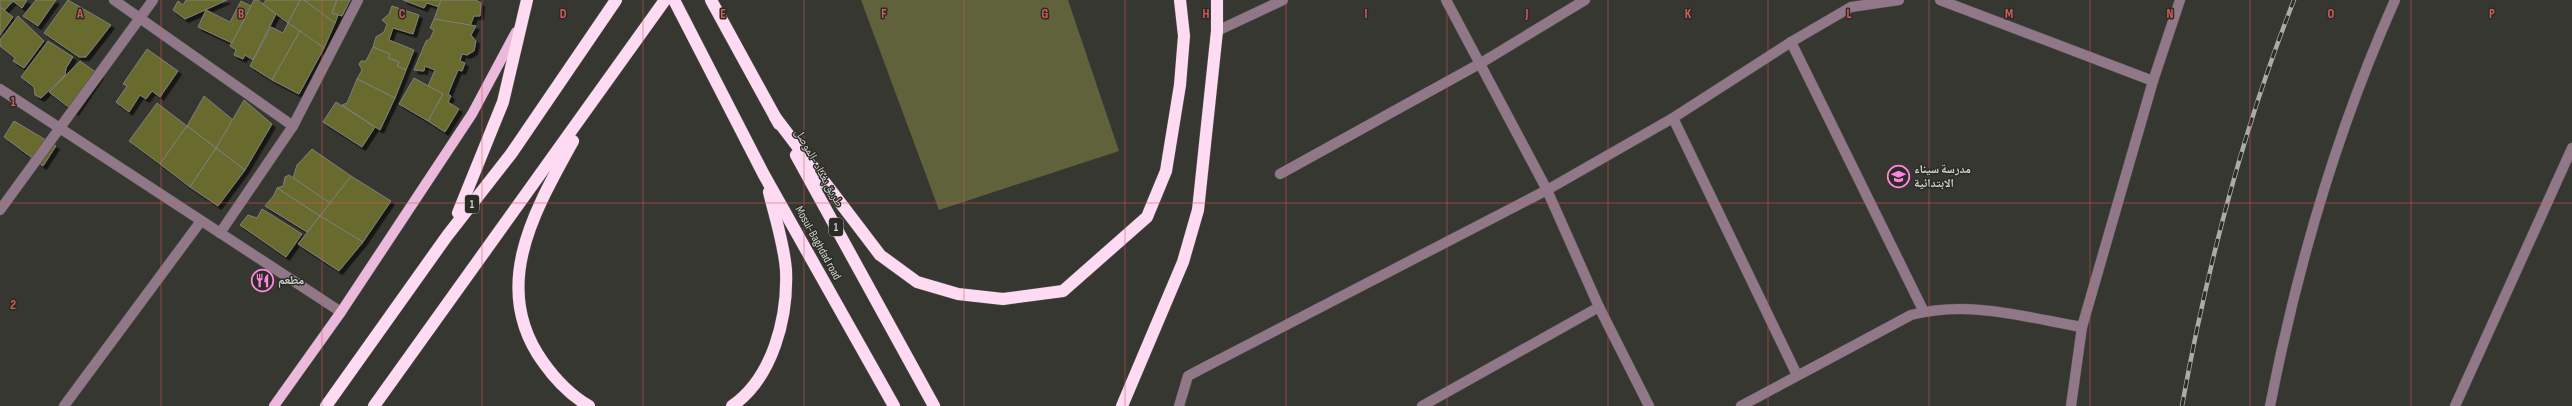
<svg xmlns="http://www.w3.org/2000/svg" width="2572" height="406" viewBox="0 0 2572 406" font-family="'Sofia Sans Condensed','Noto Naskh Arabic',sans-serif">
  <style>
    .green { fill: #5f623a }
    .building { fill: #676b2d; stroke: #80807a; filter: url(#shadow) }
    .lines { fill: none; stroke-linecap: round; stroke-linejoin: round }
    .minor-casing { stroke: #52534d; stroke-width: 11 }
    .major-casing { stroke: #52534d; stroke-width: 11 }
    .highway-casing { stroke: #52534d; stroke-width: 13 }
    .minor { stroke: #907889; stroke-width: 10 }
    .major { stroke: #eab9db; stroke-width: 10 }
    .highway { stroke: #fedbf3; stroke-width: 12 }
    .rail-casing { stroke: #abaca7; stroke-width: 4.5 }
    .rail { stroke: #2c2c27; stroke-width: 3; stroke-dasharray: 9; stroke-linecap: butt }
    .grid { fill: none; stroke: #d45b5a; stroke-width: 1; stroke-opacity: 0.55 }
    .labels { text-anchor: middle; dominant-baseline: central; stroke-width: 3; stroke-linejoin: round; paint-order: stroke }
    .shield { fill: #2c2c27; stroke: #a0a09c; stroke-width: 1 }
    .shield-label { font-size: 11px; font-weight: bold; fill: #d1d2ce }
    .street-label { font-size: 12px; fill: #d1d2ce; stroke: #2c2c27 }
    .poi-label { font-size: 12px; font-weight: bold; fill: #d1d2ce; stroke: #2c2c27; text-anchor: start }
    .grid-label { font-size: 13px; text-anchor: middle; font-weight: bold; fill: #d45b5a; stroke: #2c2c27; stroke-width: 3; stroke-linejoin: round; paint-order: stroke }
  </style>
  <defs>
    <filter id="shadow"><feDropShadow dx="3.5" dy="3.5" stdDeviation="0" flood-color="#0009"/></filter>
  </defs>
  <rect width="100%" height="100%" fill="#363731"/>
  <path class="green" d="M861,0H1068L1119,151L939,210Z"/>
  <g class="building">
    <path d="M0,0H27L22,8L13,1L4,11L0,7Z"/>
    <path d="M36,0H56L38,26L23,16Z"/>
    <path d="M68,0L111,25L86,57H79L44,33Z"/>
    <path d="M186,0H227L185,19L173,10L178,1L183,5Z"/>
    <path d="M254,0H258L276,14L253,60L245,55L243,59L234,55L236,50L230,46Z"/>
    <path d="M266,0H300L288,23L263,4Z"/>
    <path d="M300,0H304L335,23L324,48L288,23Z"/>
    <path d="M304,0H337L332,13L338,15L335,23Z"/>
    <path d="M337,0H350L342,16L332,13Z"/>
    <path d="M403,0H441L439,7L427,3L424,8Z"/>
    <path d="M441,0H476L481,3L480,16H474L470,26L434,19Z"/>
    <path d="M241,1L251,6L232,43L198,27L206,10L230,22Z"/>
    <path d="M392,6L419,15L413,34L393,28L389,40L414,50L406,70L397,66L399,62L388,58L390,54L373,47L376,37L384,32L387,24L382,20L389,14Z"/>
    <path d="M0,7L13,17L0,35Z"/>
    <path d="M18,16L44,41L24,68L13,61L15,58L0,46V40Z"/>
    <path d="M434,19L476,26L471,35L476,41L474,51L467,55L462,54L460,61L465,63L462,71L458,70L448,94L451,96L448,102L459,109L445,132L428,121L443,94L428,86L435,70L425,66L424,71L414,70L426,41L430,39L434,30L430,28Z"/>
    <path d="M288,23L300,31L272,80L250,66L271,27L283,33Z"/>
    <path d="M300,31L324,48L299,94L272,80Z"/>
    <path d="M48,41L73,57L66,68L65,75L41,98L35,95L34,87L21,77Z"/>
    <path d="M373,47L390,54L388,58L399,62L397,66L406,70L395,98L357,79L362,70L359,64L361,61H366Z"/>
    <path d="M147,49L178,71L160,97L152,91L146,99L140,95L129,112L116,102L127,86L123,84Z"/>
    <path d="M80,61L100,75L75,112L49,92Z"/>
    <path d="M414,78L443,94L428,121L399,104Z"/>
    <path d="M357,79L395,98L380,130L342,105L347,103Z"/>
    <path d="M204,96L233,120L216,148L187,126Z"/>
    <path d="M244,100L272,124L245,170L216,148Z"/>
    <path d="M336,102L375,127L362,147L323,122Z"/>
    <path d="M157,103L187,126L160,164L129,141Z"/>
    <path d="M14,121L56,146L43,166L4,137Z"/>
    <path d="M187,126L216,148L190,187L160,164Z"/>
    <path d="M216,148L245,170L218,206L190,187Z"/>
    <path d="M312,149L351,176L330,203L293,178L297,165Z"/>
    <path d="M289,175L330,203L320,216L277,188L283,186L285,177Z"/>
    <path d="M351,176L391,201L363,242L320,216Z"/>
    <path d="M277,188L320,216L307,232L265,206L274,195Z"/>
    <path d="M262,209L302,234L286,257L240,225L248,215L257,218Z"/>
    <path d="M320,216L363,242L339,271L298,244Z"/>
  </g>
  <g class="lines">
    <defs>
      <g id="minor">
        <path d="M114,0L293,126"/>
        <path d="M1446,0L1547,190L1599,307L1649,406"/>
        <path d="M1940,0L2153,81"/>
        <path d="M1217,31L1283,0"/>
        <path d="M1791,42L1924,312"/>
        <path d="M0,89L341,312"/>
        <path d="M1673,118L1797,375"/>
        <path d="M1280,174L1481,63L1585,0"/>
        <path d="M0,210L153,0"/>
        <path d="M220,233L293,126L358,0"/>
        <path d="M64,406L201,221"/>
        <path d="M1179,406L1188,376L1205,367L1547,190L1673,118L1791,42L1851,7L1899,0"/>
        <path d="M1422,406L1599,307"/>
        <path d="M1741,406L1911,315C1970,300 2024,317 2082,327"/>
        <path d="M2071,406L2082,327L2153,81L2180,0"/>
        <path d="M2270,406C2297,267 2337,130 2395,0"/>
        <path d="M2455,406L2572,148"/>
      </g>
      <path id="major" d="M274,406L341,312L472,114L516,32"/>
      <g id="highway">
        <path d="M674,0L764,175L894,406"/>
        <path d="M711,0L779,124"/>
        <path d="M775,117L880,255L917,282L958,294L1003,299L1063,291L1147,217L1166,171L1180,85L1184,36L1180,0"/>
        <path d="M573,141C535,210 489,287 543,362C555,379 570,395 589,406"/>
        <path d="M796,155L934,406"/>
        <path d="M458,213L503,102L527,0"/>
        <path d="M326,406L447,236L511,154L616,0"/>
        <path d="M374,406L665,0"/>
        <path d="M732,406C773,378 788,317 786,270C784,244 775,217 769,192"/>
        <path d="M1122,406L1183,262L1198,210L1217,31V0"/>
      </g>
    </defs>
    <use href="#minor" class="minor-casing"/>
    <use href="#major" class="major-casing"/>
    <use href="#highway" class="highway-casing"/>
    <use href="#minor" class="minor"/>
    <use href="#major" class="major"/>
    <use href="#highway" class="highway"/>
    <defs>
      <path id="rail" d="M2182,406C2207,267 2242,132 2294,0"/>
    </defs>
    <use href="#rail" class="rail-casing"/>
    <use href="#rail" class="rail"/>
  </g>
  <path class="grid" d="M161,0V406M322,0V406M482,0V406M643,0V406M804,0V406M964,0V406M1125,0V406M1286,0V406M1447,0V406M1608,0V406M1768,0V406M1929,0V406M2090,0V406M2250,0V406M2411,0V406M0,203H2572"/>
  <defs>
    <symbol id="school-ring" viewBox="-11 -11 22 22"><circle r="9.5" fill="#2c2c27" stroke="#fe86e0" stroke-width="1.5"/><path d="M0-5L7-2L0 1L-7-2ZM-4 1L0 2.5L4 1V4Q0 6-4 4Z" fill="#fe86e0"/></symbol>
    <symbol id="restaurant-ring" viewBox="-11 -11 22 22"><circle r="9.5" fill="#2c2c27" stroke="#fe86e0" stroke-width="1.5"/><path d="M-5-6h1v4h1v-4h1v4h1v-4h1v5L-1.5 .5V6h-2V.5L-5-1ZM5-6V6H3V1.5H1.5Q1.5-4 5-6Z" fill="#fe86e0"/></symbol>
  </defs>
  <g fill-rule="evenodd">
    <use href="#school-ring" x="1886" y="164" width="25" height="25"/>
    <use href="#restaurant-ring" x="250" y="268" width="25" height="25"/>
  </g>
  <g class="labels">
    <g class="shield">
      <rect x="465" y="195" width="14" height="18" rx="3"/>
      <rect x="829" y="218" width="14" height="18" rx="3"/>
    </g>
    <g class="shield-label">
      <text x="472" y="204">1</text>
      <text x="836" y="227">1</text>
    </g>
    <g class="street-label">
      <text transform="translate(819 168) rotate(61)">طريق بغداد -الموصل</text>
      <text transform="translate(818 243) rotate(61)">Mosul-Baghdad road</text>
    </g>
    <g class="poi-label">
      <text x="1914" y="169">مدرسة سيناء<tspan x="1914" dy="14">الابتدائية</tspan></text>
      <text x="278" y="280">مطعم</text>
    </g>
  </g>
  <g class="grid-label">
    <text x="80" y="18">A</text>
    <text x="241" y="18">B</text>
    <text x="402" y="18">C</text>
    <text x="563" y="18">D</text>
    <text x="723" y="18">E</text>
    <text x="884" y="18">F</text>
    <text x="1045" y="18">G</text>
    <text x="1206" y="18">H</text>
    <text x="1366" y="18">I</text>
    <text x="1527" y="18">J</text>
    <text x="1688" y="18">K</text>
    <text x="1849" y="18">L</text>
    <text x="2009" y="18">M</text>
    <text x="2170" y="18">N</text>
    <text x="2331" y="18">O</text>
    <text x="2492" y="18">P</text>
    <text x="13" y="106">1</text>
    <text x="13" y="309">2</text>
  </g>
</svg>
